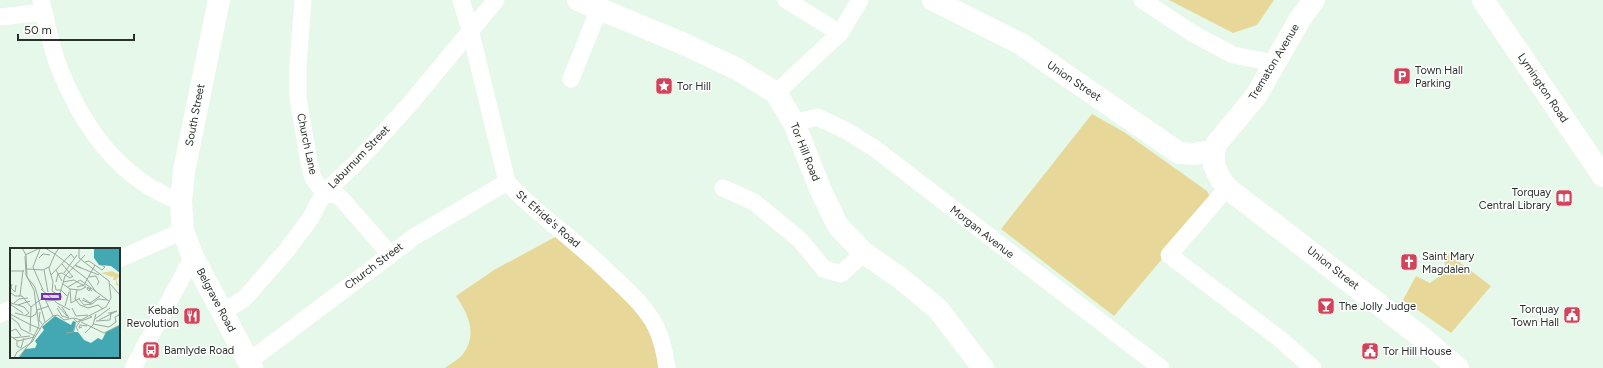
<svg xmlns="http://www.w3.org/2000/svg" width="1603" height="368" viewBox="0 0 1603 368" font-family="Figtree,sans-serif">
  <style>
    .green { fill: #e7d899 }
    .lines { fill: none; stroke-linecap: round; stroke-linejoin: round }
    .street { stroke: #fff; stroke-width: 17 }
    .secondary { stroke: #fff; stroke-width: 22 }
    .labels { text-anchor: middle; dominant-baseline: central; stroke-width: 3; stroke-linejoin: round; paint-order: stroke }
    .street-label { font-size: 11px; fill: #29302b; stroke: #fff }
    .poi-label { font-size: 11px; fill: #29302b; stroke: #fff; text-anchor: start }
    .inset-river { fill: none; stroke: #43a8b2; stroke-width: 2 }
    .inset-road { fill: none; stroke: #9aa89d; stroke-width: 1 }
    .view { fill: #7b2cbf; fill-opacity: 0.15; stroke: #7b2cbf; stroke-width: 2 }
    .inset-edge { fill: none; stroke: #29302b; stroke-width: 2 }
  </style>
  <rect width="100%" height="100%" fill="#e6f8e9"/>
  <g class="green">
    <path d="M1169,0H1274L1257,25L1233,33Z"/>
    <path d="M1092,114L1124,132L1207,191L1211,198L1195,220L1114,316L1001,229Z"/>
    <path d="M557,236L608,278L646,324L654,338L660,368H445C450,364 458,360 463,354C478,334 468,314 456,296L494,270Z"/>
    <path d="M1446,252L1491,286L1451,333L1403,300L1416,276L1430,283L1444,273Z"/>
  </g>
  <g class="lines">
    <g class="street">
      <path d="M41,0C46,20 50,42 57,62C80,123 118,179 181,202"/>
      <path d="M303,0L298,65V98L309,162L313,178L324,193L339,196L390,254"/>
      <path d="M461,0L470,29L507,182C529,207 556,225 580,247C591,256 602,266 612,276C628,291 646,307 656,327C662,340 665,353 667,368"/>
      <path d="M786,0L840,33"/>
      <path d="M1142,0L1192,33L1233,55L1274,63"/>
      <path d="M0,17L44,12"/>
      <path d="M571,79L599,9"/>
      <path d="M776,93L840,33L860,0"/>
      <path d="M794,123L817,117L845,130L874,148L1161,368"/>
      <path d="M723,188L754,202L800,240L824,269L841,274L864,253"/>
      <path d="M1227,188L1169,255L1280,339L1313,368"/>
      <path d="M119,259L183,231"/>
      <path d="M223,312L244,299L287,250L310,219L324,193L356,163L409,105L496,0"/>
      <path d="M0,314L11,309"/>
      <path d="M248,362L414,237L507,182"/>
      <path d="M133,368L193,257"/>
    </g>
    <g class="secondary">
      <path d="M219,0L184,171L181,202L183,231L193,257L252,368"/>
      <path d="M578,0L684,44L737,69L776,93L794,123L821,191L838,226L864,253L900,278L938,309L983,368"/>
      <path d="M933,0L1021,44L1179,153L1193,154L1214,151"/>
      <path d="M1314,0L1300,19L1256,96L1217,143L1214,151V165L1220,178L1227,188L1424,339L1458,368"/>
      <path d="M1483,0L1603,176"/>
    </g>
  </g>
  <defs>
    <symbol id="parking-square" viewBox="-11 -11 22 22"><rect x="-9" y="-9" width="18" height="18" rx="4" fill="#d24258" stroke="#fff"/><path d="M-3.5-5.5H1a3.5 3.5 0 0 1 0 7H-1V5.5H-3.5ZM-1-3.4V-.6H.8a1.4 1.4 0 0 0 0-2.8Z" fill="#fff"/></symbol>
    <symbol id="sight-square" viewBox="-11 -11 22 22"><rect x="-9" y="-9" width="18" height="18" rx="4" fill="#d24258" stroke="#fff"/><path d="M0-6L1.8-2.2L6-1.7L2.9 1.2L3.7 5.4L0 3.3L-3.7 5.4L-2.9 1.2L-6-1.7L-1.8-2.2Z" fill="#fff"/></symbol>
    <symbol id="library-square" viewBox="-11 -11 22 22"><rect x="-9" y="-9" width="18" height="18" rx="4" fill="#d24258" stroke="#fff"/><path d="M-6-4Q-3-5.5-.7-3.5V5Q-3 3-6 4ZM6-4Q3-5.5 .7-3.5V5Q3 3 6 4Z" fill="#fff"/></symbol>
    <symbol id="church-square" viewBox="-11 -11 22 22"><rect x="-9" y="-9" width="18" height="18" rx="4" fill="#d24258" stroke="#fff"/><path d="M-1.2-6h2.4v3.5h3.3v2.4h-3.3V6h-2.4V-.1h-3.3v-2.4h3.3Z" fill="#fff"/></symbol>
    <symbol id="bar-square" viewBox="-11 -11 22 22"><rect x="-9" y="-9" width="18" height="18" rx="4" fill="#d24258" stroke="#fff"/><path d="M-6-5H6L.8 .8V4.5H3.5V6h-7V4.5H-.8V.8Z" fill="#fff"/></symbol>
    <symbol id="civic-square" viewBox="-11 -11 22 22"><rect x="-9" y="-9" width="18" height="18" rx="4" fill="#d24258" stroke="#fff"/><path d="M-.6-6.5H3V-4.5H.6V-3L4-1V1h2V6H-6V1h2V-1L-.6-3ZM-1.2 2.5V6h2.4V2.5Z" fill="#fff"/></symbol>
    <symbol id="restaurant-square" viewBox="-11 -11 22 22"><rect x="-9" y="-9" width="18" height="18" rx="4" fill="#d24258" stroke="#fff"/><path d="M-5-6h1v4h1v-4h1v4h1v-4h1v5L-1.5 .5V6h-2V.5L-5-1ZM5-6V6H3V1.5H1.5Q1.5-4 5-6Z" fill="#fff"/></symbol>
    <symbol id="bus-square" viewBox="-11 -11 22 22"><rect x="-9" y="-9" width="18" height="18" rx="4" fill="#d24258" stroke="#fff"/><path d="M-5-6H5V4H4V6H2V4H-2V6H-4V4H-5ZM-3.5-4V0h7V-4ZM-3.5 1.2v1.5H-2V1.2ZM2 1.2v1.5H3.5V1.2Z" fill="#fff"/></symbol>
  </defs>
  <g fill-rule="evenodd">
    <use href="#parking-square" x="1392" y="66" width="20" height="20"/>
    <use href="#sight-square" x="654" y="76" width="20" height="20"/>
    <use href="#library-square" x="1554" y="188" width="20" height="20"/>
    <use href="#church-square" x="1399" y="252" width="20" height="20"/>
    <use href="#bar-square" x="1316" y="296" width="20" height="20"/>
    <use href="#civic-square" x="1562" y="305" width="20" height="20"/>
    <use href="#restaurant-square" x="182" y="306" width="20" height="20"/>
    <use href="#bus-square" x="141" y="340" width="20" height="20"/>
    <use href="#civic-square" x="1360" y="341" width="20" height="20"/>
  </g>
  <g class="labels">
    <g class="street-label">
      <text transform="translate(1274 62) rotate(-59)">Trematon Avenue</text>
      <text transform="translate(1074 81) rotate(34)">Union Street</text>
      <text transform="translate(1543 88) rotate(56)">Lymington Road</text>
      <text transform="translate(195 115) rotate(-79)">South Street</text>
      <text transform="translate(307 144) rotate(78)">Church Lane</text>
      <text transform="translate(805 152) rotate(68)">Tor Hill Road</text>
      <text transform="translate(359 157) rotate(-46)">Laburnum Street</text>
      <text transform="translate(548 219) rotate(41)">St. Efride's Road</text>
      <text transform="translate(982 232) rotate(38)">Morgan Avenue</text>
      <text transform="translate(374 266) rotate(-37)">Church Street</text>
      <text transform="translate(1333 268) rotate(38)">Union Street</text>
      <text transform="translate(216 300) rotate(62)">Belgrave Road</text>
    </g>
    <g class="poi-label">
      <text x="1415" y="70">Town Hall<tspan x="1415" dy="13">Parking</tspan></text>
      <text x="677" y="86">Tor Hill</text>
      <text x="1551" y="192" text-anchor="end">Torquay<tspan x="1551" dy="13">Central Library</tspan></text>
      <text x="1422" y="256">Saint Mary<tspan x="1422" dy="13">Magdalen</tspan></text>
      <text x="1339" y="306">The Jolly Judge</text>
      <text x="1559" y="309" text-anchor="end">Torquay<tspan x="1559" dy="13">Town Hall</tspan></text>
      <text x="179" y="310" text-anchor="end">Kebab<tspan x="179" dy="13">Revolution</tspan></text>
      <text x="164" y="350">Bamlyde Road</text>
      <text x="1383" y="351">Tor Hill House</text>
    </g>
  </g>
  <g transform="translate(10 248)">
    <rect width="110" height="110" fill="#e6f8e9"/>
    <path d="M102,23L110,27L106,32L109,38L106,37V32H103L104,28L102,29L91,25Z" fill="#e7d899"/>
    <path d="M84,0H110V25L101,18L89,17L84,10ZM45,68L61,77L63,73L66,74L64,84H68L74,92L81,95L88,90L92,92L96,84L110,77V110H9L15,101L25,100L27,96L25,93L34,82L32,79Z" fill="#43a8b2"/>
    <path class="inset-river" d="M102,0L101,6L110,11M53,87L56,110M53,94L64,101L83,106L110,103M37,110L55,85"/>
    <path class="inset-road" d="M12,0L16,7L17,29L25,39L35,74M30,0H35L45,6L49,0M30,1L23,19L33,42M45,6L77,31M15,7L30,0M29,10L33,6L40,7M75,14L79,13L92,22L95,19L91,17M52,16L63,29M65,17L71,20L66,18M71,20L89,27M17,21L33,22L39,19M34,22L38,44M46,22L52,33M0,23H14M54,25L67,7M41,27L61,6L64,10M79,29L86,28L89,34L87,37M77,31L86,44M43,34L39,20L45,6M43,34L42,43L50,48M46,34L48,26L52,25L60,30L63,28M53,34L64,32L76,39M2,36L1,40L5,44L6,37M53,36L60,41L61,55L70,50M100,36L110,47M45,37L46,42H51L57,48M58,39L70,32L99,53M67,39L74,37L85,17M81,40L80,41L79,43L77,41L78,39V40L80,41V42H81L82,43M31,41L47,55L60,62M60,41L70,42L76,39M67,42L65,51L70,57L78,60L88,57L93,61M0,44L5,48H12L21,59M10,48L13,22M34,49L43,68M52,50L50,45L55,28L75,7M73,50L80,55L90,48M69,51L74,57L82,56M72,52L82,56L88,51L97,52M36,53L50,52M1,55L14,59L19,65L16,67M4,55L9,51L18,50M0,56L13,65M8,57L20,53M48,58L57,68M55,58L59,44M47,60L52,68L59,70L52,59M62,60L66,68L78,67M30,64L29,72L32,76M5,65L21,69L26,66L27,62L39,58M0,66L19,76M0,69L8,75L11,81L25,88M64,70L71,72L66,79L68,83M85,71L100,60M89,72L107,63L100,65M71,73L82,69L80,68M86,73L100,72L101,65H98M71,74L94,85L110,77M19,76L31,81M83,76L99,79L106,74L105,69L109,67L110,62M72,79L69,80L70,77L77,78M1,83L6,81L11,88M20,84L21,59L34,49M56,85L63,84L65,78M75,85L83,77L86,66M0,88L8,93L24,89M3,90L20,88M7,93V98L11,100L14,90M4,110L7,104L22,94L33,76L43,68L48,67L54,72L63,70L67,74L96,59L101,50L99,33L69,10V1M8,110L21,94L29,78L24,42L16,27L15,8"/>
    <path class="view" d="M32,46H50V51H32Z"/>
    <rect width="110" height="110" class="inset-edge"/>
  </g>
  <path d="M18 34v6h116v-6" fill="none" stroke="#29302b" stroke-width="2"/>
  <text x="24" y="34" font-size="12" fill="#29302b" stroke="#ffffff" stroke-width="3" paint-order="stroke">50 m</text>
</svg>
